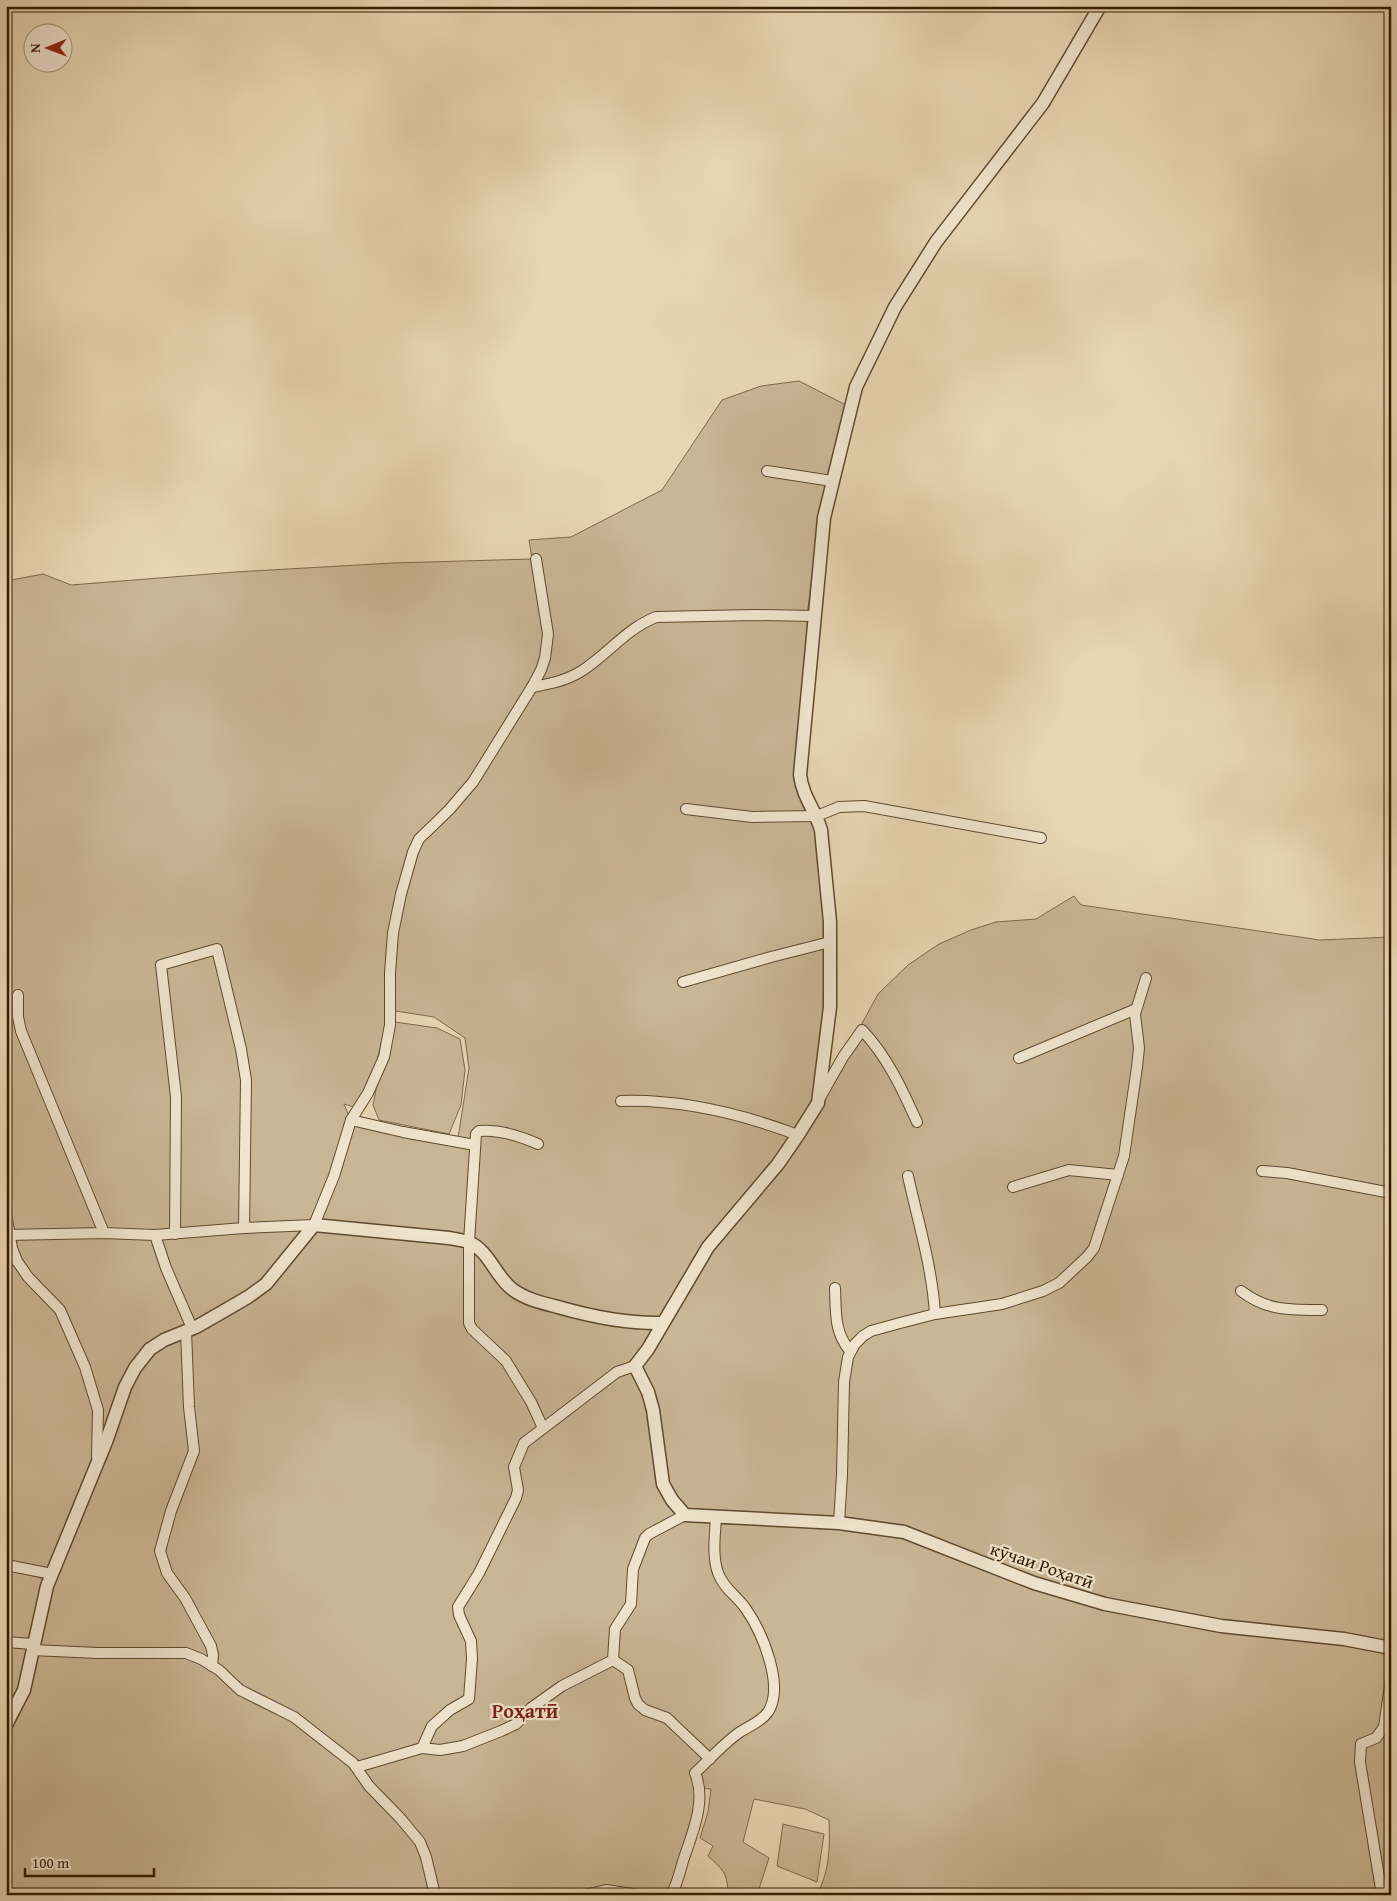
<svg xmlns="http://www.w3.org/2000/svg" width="1397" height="1901" viewBox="0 0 1397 1901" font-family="'Gentium Book Plus',serif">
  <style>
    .green { fill: #c9b695; stroke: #7e684a; fill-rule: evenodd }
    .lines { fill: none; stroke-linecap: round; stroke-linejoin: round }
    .minor-casing { stroke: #60492d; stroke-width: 12 }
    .tertiary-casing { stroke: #60492d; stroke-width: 15 }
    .minor { stroke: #f0e4ce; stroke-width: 10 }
    .tertiary { stroke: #f0e4ce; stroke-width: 12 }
    .labels { text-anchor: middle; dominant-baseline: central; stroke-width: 4.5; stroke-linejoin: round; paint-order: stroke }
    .street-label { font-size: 18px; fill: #321a00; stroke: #f0e4ce }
    .quarter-label { font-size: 20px; font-weight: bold; fill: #7a1f14; stroke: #f0e4ce }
  </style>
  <rect width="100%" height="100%" fill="#e8d6b3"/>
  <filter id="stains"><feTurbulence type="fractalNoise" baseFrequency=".004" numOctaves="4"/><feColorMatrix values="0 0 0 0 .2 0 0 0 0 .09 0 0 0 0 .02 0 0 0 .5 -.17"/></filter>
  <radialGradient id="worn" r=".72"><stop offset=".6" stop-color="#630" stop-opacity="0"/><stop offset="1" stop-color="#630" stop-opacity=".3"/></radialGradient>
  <g class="green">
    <path d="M799,381L846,405L820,517L807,615L808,655L796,763L798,793L822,836L830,916L820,1100L845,1059L859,1044V1029L878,994L908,965L939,944L971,930L996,922L1036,919L1074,896L1081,905L1320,940L1391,937V1895H817C830,1869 830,1848 829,1820L805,1809L754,1799L743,1842L769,1858L757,1895H723L728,1891C727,1872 722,1869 708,1856L713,1846L700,1838L708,1812L711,1789L699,1788L673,1895H6V581L43,574L71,585L235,572L393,563L532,559L529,540L571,537L662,490L722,400L761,386ZM389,1010L434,1017L465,1038L469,1068L457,1144L351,1121L344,1104L357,1108L370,1090ZM56,1563L44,1579L27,1574L41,1571Z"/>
    <path d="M395,1022L437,1028L460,1039L465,1070L461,1105L449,1134L379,1120L373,1105L382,1060Z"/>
    <path d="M783,1824L824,1834L817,1882L777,1866Z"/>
  </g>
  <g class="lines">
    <defs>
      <g id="minor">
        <path d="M767,471L832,481"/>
        <path d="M532,687C549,684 565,681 580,672C608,655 624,630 656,617L755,615L815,616"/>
        <path d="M686,809L752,817L817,816L839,807L864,806L1041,838"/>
        <path d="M683,982L771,957L830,942"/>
        <path d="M18,995V1017L21,1031L104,1233"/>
        <path d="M1019,1058L1136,1009"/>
        <path d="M821,1096L843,1057L862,1030C887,1056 902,1089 917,1122"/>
        <path d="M621,1101C682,1099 742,1114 798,1135"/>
        <path d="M351,1120L403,1132L475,1145"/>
        <path d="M538,1144C520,1136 500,1129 479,1131L476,1134L469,1242V1323L472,1329L506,1361L531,1402L543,1428"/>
        <path d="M1262,1171L1287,1173L1391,1193"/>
        <path d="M908,1176C918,1222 932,1266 935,1314"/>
        <path d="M1013,1187L1069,1170L1118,1175"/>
        <path d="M6,1214L12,1248L17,1261L28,1277L60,1310L85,1367L98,1410L97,1457"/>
        <path d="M175,1234L176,1097L161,965L217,949L241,1049L246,1080L244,1228"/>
        <path d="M6,1235L104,1233L155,1235L244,1228L314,1225L334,1176L351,1120L368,1093L384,1057L390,1025V973L393,933L401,894L413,852L419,839L449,810L473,782L532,687L541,670L545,658L548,634L536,559"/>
        <path d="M155,1235L166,1268L192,1328"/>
        <path d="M835,1288C836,1312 834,1332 850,1351"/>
        <path d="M1241,1291C1267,1311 1290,1310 1322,1310"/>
        <path d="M186,1331L189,1407L194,1451L171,1511L160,1551L167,1573L185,1598L211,1646L213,1655L212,1666"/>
        <path d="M839,1523L842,1475L844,1382L848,1357L855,1344L863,1336L871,1331L900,1323L935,1314L1002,1304L1043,1291L1059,1283L1087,1257L1094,1248L1124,1156L1137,1067L1139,1048L1135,1014L1146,978"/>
        <path d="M6,1565L52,1574"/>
        <path d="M6,1642L33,1644"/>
        <path d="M32,1650L98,1653H186L201,1659L219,1670L240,1690L294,1717L353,1763L369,1786L401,1819L420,1842L426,1857L435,1895"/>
        <path d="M613,1660L628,1670L635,1698L638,1704L645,1710L667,1718L710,1759"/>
        <path d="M422,1748L432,1726L450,1710L469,1699L472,1659L471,1641L459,1615L458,1607L479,1573L516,1498L518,1490L514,1467L524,1443L617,1372L635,1366"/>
        <path d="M357,1767L422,1748L440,1750L463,1746L501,1731L516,1724L531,1708L562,1686L613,1660L615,1629L631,1604L633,1569L645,1538L649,1534L685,1515"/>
        <path d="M585,1895L606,1890L639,1895"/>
        <path d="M671,1895C677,1885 680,1872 683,1861C692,1834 707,1801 695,1773C710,1759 724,1743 740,1732C749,1726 761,1722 768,1712C785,1686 762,1632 746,1609C737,1596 724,1589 718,1573C712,1555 715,1536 716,1517"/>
        <path d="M1382,1895L1360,1762L1361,1744L1376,1738L1384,1727L1391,1679"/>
      </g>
      <g id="tertiary">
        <path d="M1100,6L1043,103L936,242L895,307L856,387L824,518L800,775C803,798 815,809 821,830L830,922V1007L818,1103L798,1135L778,1164L708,1247L648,1349L635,1366L648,1392L653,1410L663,1484L672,1500L685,1515L839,1523L904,1532L1034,1583L1105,1604L1221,1626L1344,1639L1391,1648"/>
        <path d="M6,1725L24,1690L47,1586L106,1442L125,1387L135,1368L150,1349L164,1340L196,1327L217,1315L248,1297L266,1284L314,1225L449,1238C455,1239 462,1240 468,1242C488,1249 496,1277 512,1289C525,1299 542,1303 558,1307C593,1317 627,1324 663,1323"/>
      </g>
    </defs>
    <use href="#minor" class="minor-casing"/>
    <use href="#tertiary" class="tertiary-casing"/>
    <use href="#minor" class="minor"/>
    <use href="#tertiary" class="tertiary"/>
  </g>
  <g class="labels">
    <g class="street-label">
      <text transform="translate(1042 1565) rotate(19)">кӯчаи Роҳатӣ</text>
    </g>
    <g class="quarter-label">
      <text x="525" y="1710">Роҳатӣ</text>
    </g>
  </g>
  <rect width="1397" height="1901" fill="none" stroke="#e8d6b3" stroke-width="25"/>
  <rect x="8" y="8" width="1382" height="1886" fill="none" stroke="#321a00" stroke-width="2.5"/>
  <rect x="12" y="12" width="1372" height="1876" fill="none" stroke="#321a00"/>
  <g transform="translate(48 48) rotate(269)"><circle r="24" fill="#f0e4ce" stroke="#a4937c"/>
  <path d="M0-4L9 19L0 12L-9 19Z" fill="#8f2418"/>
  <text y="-8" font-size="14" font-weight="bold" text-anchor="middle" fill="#321a00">N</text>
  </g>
  <path d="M25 1868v8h129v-8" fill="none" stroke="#321a00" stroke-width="2.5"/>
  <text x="32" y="1868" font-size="15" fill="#321a00" stroke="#f0e4ce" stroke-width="4" paint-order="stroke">100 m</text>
  <rect width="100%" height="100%" filter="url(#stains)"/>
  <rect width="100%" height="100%" fill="url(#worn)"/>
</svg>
